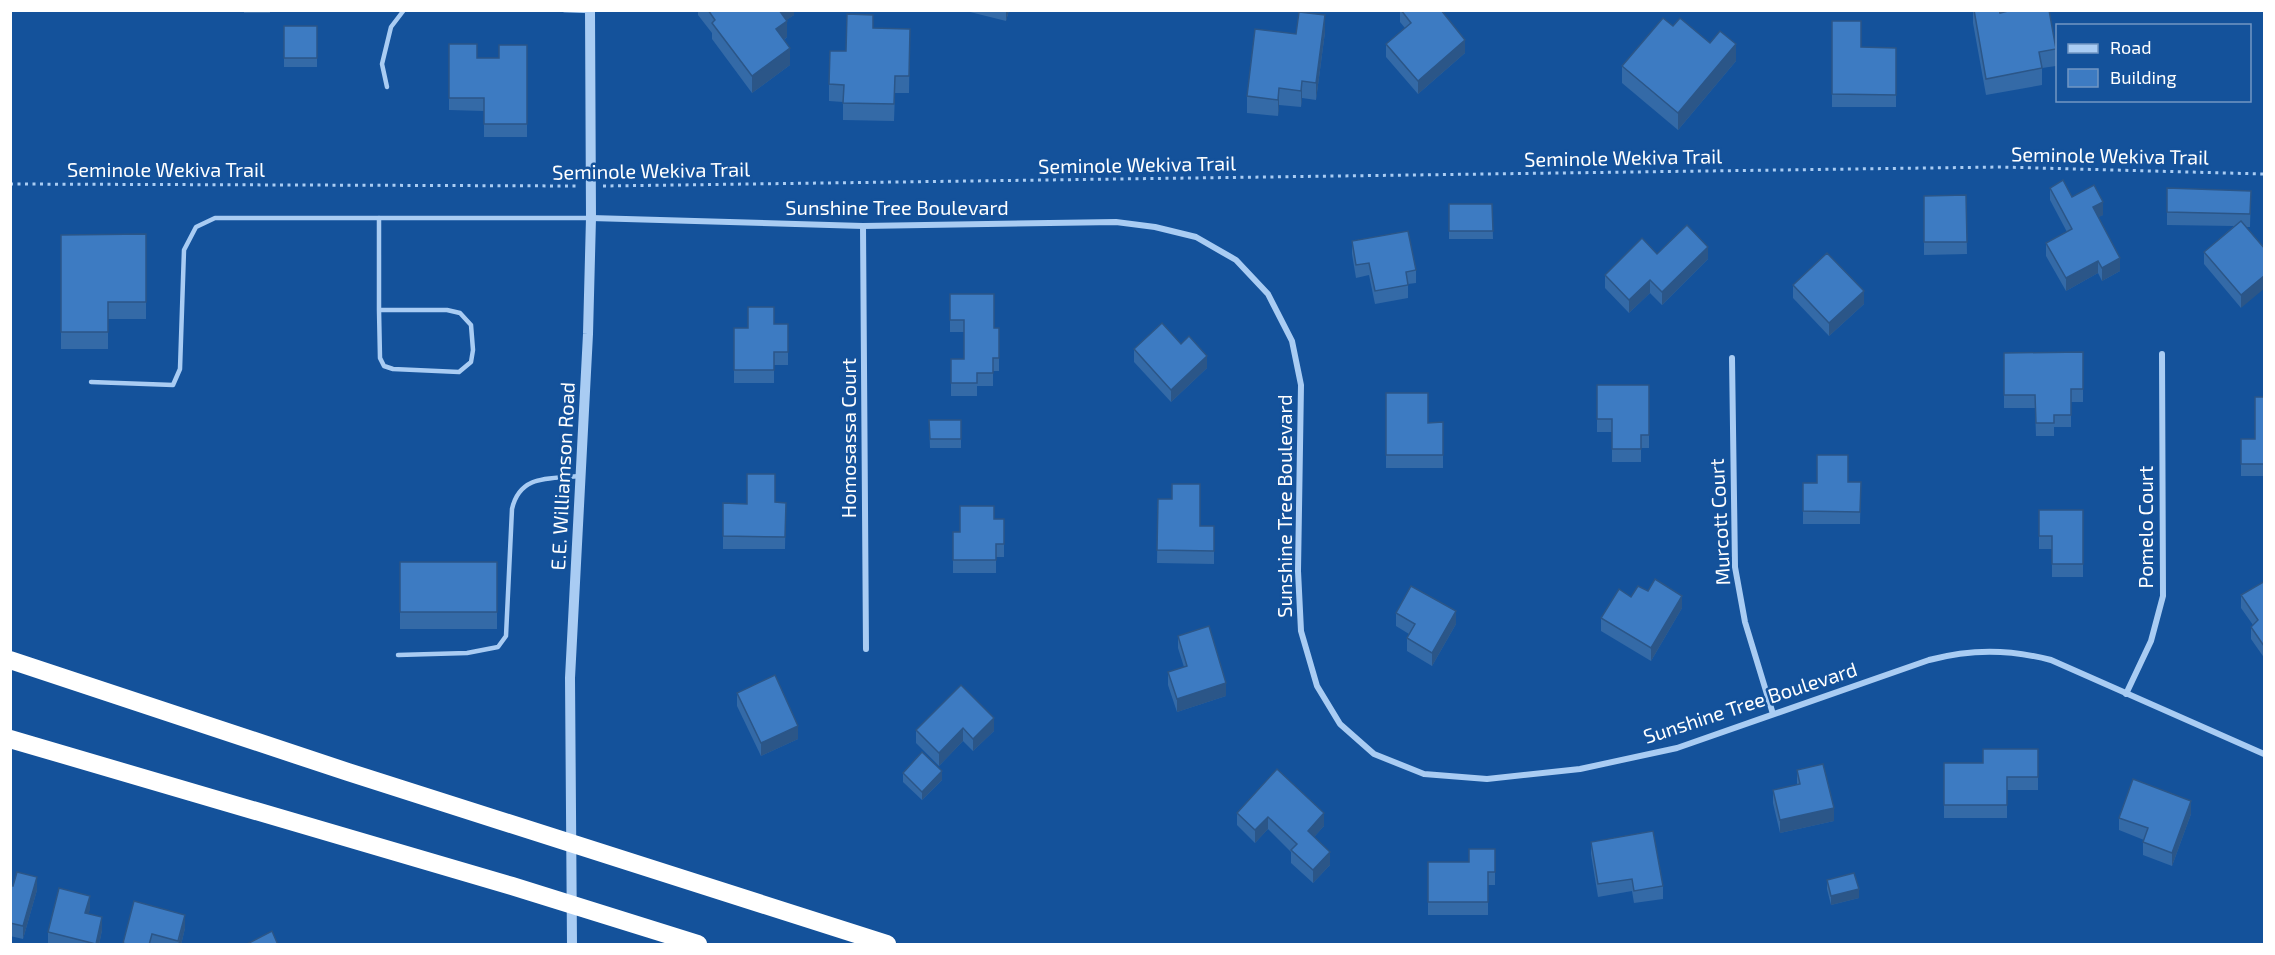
<svg xmlns="http://www.w3.org/2000/svg" width="2275" height="955" viewBox="0 0 2275 955" font-family="'Exo 2',sans-serif">
  <style>
    .lines { fill: none; stroke-linecap: round; stroke-linejoin: round }
    .path { stroke: #a9ccf3; stroke-width: 3; stroke-dasharray: 3 4.5; stroke-linecap: butt }
    .service { stroke: #a9ccf3; stroke-width: 4.5 }
    .minor { stroke: #a9ccf3; stroke-width: 6 }
    .tertiary { stroke: #a9ccf3; stroke-width: 10 }
    .motorway { stroke: #fff; stroke-width: 18 }
    .wall { fill: #346aa7 }
    .shaded-wall { fill: #2b5688 }
    .building { fill: #3d7bc2; stroke: #2b5688; stroke-width: 1.5 }
    .labels { text-anchor: middle; dominant-baseline: central; stroke-width: 5; stroke-linejoin: round; paint-order: stroke }
    .street-label { font-size: 20px; fill: #fff; stroke: #14529b }
  </style>
  <rect width="100%" height="100%" fill="#14529b"/>
  <g class="lines">
    <g class="path">
      <path d="M10,184L579,186"/>
      <path d="M603,186L2000,167L2264,174"/>
    </g>
    <g class="service">
      <path d="M564,10L590,11"/>
      <path d="M387,87L382,64L391,27L404,10"/>
      <path d="M379,310H447L460,313L471,325L473,350L471,362L459,372L393,369L384,366L380,358L379,310V218"/>
      <path d="M91,382L173,385L180,369L184,250L196,227L215,218H591"/>
      <path d="M398,655L467,653L498,647L506,636L512,509C520,474 550,479 580,476"/>
    </g>
    <g class="minor">
      <path d="M591,218L863,226L1116,222L1155,227L1196,237L1236,260L1268,294L1292,341L1301,385L1298,571L1301,631L1317,686L1340,724L1374,754L1424,774L1487,779L1580,769L1677,748L1929,660C1971,649 2008,649 2051,660L2264,754"/>
      <path d="M863,226L866,649"/>
      <path d="M1732,358L1735,567L1745,622L1773,714"/>
      <path d="M2126,694L2151,641L2163,596L2162,354"/>
    </g>
    <path class="tertiary" d="M572,944L570,678L588,334L591,218L590,10"/>
    <g class="motorway">
      <path d="M10,660L348,772L887,944"/>
      <path d="M10,739L512,886L698,944"/>
    </g>
  </g>
  <g class="wall">
    <rect x="244" y="10" width="26" height="3"/>
    <path d="M698,10H794V15L786,20L787,37L784,40L790,65L752,93L712,39V33L698,15Z"/>
    <path d="M962,10H1009L1006,21Z"/>
    <path d="M1400,10H1441L1465,53L1418,94L1386,57V44L1405,28L1400,22Z"/>
    <path d="M1973,10H1999L2000,13L2056,49V66L2042,68V85L1986,95L1973,23Z"/>
    <path d="M1832,21L1861,47L1896,48V107H1832Z"/>
    <rect x="284" y="26" width="33" height="41"/>
    <path d="M1673,26L1710,43L1736,61L1678,130L1622,83V66Z"/>
    <path d="M873,28L910,29L909,93H895L894,121L843,120V102L829,101V84L846,51Z"/>
    <path d="M1325,32L1316,100L1302,98L1301,107L1279,105L1278,116L1247,113V96L1296,34Z"/>
    <path d="M449,44L477,58H499L527,45V137H484V111L449,110Z"/>
    <path d="M2050,188L2072,197L2103,215L2098,217L2120,271L2102,281L2098,273L2066,291L2046,256V243L2067,232L2050,200Z"/>
    <path d="M2167,188L2251,191L2250,227H2246L2241,308L2204,264V252L2234,226L2167,225Z"/>
    <path d="M1966,195L1967,254L1924,255V196Z"/>
    <path d="M1449,204H1492L1493,239H1449Z"/>
    <path d="M146,234V319H108V349H61V235Z"/>
    <path d="M1352,241L1416,270V283L1408,284V298L1375,304L1369,275L1356,278L1352,254Z"/>
    <path d="M1657,254L1708,259L1662,305L1650,293L1629,313L1605,288V275Z"/>
    <path d="M1793,285L1864,304L1829,336L1793,298Z"/>
    <path d="M950,294L994,328H999V371H993V386H977V396H951V359H964V332H950Z"/>
    <path d="M774,324H788V365H774V383H734V328H748Z"/>
    <path d="M1181,344L1207,368L1171,402L1134,362V349Z"/>
    <path d="M2083,352V402H2071V427H2054V436H2036L2035,408H2004V353Z"/>
    <path d="M1597,385H1649V448H1641V462H1612V432H1597Z"/>
    <path d="M1386,393L1428,423L1443,422V468H1386Z"/>
    <path d="M2265,397V476H2241V439H2255Z"/>
    <path d="M929,420H961V448H930Z"/>
    <path d="M1861,482L1860,524H1803V483Z"/>
    <path d="M1158,499H1172L1200,526H1214V564L1157,563Z"/>
    <path d="M775,502L786,503L785,549H723V503L747,504Z"/>
    <path d="M2039,510H2083V577H2052V549H2039Z"/>
    <path d="M994,519H1004V557H996V573H953V532H960Z"/>
    <rect x="400" y="562" width="97" height="67"/>
    <path d="M2265,581V659L2251,639V627L2253,625L2241,608V595Z"/>
    <path d="M1648,591L1682,608L1651,661L1601,631V618Z"/>
    <path d="M1396,613L1456,624L1432,666L1407,651V638L1409,634L1396,626Z"/>
    <path d="M1178,636L1226,696L1177,712L1168,685V672L1184,667L1178,648Z"/>
    <path d="M961,685L994,731L973,751L963,741L939,766L916,743V730Z"/>
    <path d="M737,693L798,739L761,756L737,706Z"/>
    <path d="M2038,749V790H2007V818H1944V763H1983Z"/>
    <path d="M1277,769L1324,826L1314,837L1330,865L1313,883L1291,863V852L1268,829L1255,843L1237,825V813Z"/>
    <path d="M1797,770L1834,821L1780,833L1773,803V790L1797,785Z"/>
    <path d="M903,773L942,780L922,800L903,782Z"/>
    <path d="M2191,814L2172,866L2143,855V842L2144,840L2119,830V818Z"/>
    <path d="M1591,842L1663,886V899L1634,903L1632,891L1598,897L1591,854Z"/>
    <path d="M1495,849V885H1488V915H1428V862H1469Z"/>
    <path d="M1827,880L1859,898L1831,905L1827,889Z"/>
    <path d="M10,885L37,890L23,939L10,936Z"/>
    <path d="M134,901L185,928L181,945H123Z"/>
    <path d="M90,909L88,913L102,930L99,945H48V932Z"/>
  </g>
  <g class="shaded-wall">
    <path d="M778,10H794V15L778,26Z"/>
    <path d="M1006,10H1009L1006,21Z"/>
    <path d="M1325,15V32L1316,100V83Z"/>
    <path d="M787,21V37L776,46V29Z"/>
    <path d="M1465,40V53L1418,94V81Z"/>
    <path d="M1736,44V61L1678,130V113Z"/>
    <path d="M790,48V65L752,93V76Z"/>
    <path d="M1302,81V98L1301,107V91Z"/>
    <path d="M1279,88V105L1278,116V100Z"/>
    <path d="M2103,202V215L2093,220V207Z"/>
    <path d="M1708,247V259L1662,305V292Z"/>
    <path d="M2120,258V271L2102,281V268Z"/>
    <path d="M2098,261V273L2066,291V278Z"/>
    <path d="M2265,275V288L2241,308V295Z"/>
    <path d="M1650,280V293L1629,313V300Z"/>
    <path d="M1864,291V304L1829,336V323Z"/>
    <path d="M1207,356V368L1171,402V390Z"/>
    <path d="M1682,596V608L1651,661V648Z"/>
    <path d="M1456,611V624L1432,666V653Z"/>
    <path d="M1226,683V696L1177,712V699Z"/>
    <path d="M994,718V731L973,751V739Z"/>
    <path d="M798,726V739L761,756V743Z"/>
    <path d="M963,728V741L939,766V753Z"/>
    <path d="M942,771V780L922,800V792Z"/>
    <path d="M2191,801V814L2172,866V853Z"/>
    <path d="M1834,808V821L1780,833V820Z"/>
    <path d="M1324,813V826L1308,844V831Z"/>
    <path d="M1268,817V829L1255,843V830Z"/>
    <path d="M1330,852V865L1313,883V870Z"/>
    <path d="M37,877V890L23,939V926Z"/>
    <path d="M1859,889V898L1831,905V896Z"/>
    <path d="M90,896V909L85,926V913Z"/>
    <path d="M185,915V928L181,945H178Z"/>
    <path d="M102,917V930L99,945H96Z"/>
  </g>
  <g class="building">
    <path d="M708,10H779L787,21L776,29L790,48L752,76L712,23L715,20Z"/>
    <path d="M1401,10H1441L1465,40L1418,81L1386,44L1411,23Z"/>
    <path d="M1974,10H1999L2000,13L2012,10H2049L2056,49L2039,52L2042,68L1986,79Z"/>
    <path d="M1299,12L1325,15L1316,83L1302,81L1301,91L1279,88L1278,100L1247,96L1255,29L1296,34Z"/>
    <path d="M847,14L873,15V28L910,29L909,76H895L894,104L843,103L844,85L829,84L830,51H846Z"/>
    <path d="M1663,18L1673,26L1680,18L1710,43L1720,31L1736,44L1678,113L1622,66Z"/>
    <path d="M1832,21H1861V47L1896,48V95L1832,94Z"/>
    <rect x="284" y="26" width="33" height="32"/>
    <path d="M449,44H477V58H499V45H527V124H484V98H449Z"/>
    <path d="M2063,180L2072,197L2094,185L2103,202L2093,207L2120,258L2102,268L2098,261L2066,278L2046,243L2072,229L2050,188Z"/>
    <path d="M2167,188L2251,191L2250,214L2167,212Z"/>
    <path d="M1966,195L1967,242H1924V196Z"/>
    <path d="M1449,204H1492L1493,231H1449Z"/>
    <path d="M2241,221L2265,249V275L2241,295L2204,252Z"/>
    <path d="M1687,225L1708,247L1662,292L1650,280L1629,300L1605,275L1642,238L1657,254Z"/>
    <path d="M1408,231L1416,270L1406,272L1408,285L1375,291L1369,263L1356,265L1352,241Z"/>
    <path d="M146,234V302H108V332H61V235Z"/>
    <path d="M1827,253L1864,291L1829,323L1793,285Z"/>
    <path d="M950,294H994V328H999V358H993V373H977V383H951V359H964V320H950Z"/>
    <path d="M748,307H774V324H788V352H774V370H734V328H748Z"/>
    <path d="M1162,323L1181,344L1189,336L1207,356L1171,390L1134,349Z"/>
    <path d="M2083,352V389H2071V415H2054V423H2036L2035,395H2004V353Z"/>
    <path d="M1597,385H1649V435H1641V449H1612V419H1597Z"/>
    <path d="M1386,393H1428V423L1443,422V455H1386Z"/>
    <path d="M2255,397H2265V464H2241V439H2255Z"/>
    <path d="M929,420H961V439H930Z"/>
    <path d="M1817,455H1848V482H1861L1860,512L1803,511V483H1817Z"/>
    <path d="M747,474H775V502L786,503L785,537L723,536V503L747,504Z"/>
    <path d="M1172,484H1200V526H1214V551L1157,550L1158,499H1172Z"/>
    <path d="M960,506H994V519H1004V544H996V560H953V532H960Z"/>
    <path d="M2039,510H2083V564H2052V536H2039Z"/>
    <rect x="400" y="562" width="97" height="50"/>
    <path d="M1655,579L1682,596L1651,648L1601,618L1619,589L1631,597L1638,586L1648,591Z"/>
    <path d="M2265,581V646H2264L2251,627L2258,620L2241,595Z"/>
    <path d="M1411,586L1456,611L1432,653L1407,638L1415,624L1396,613Z"/>
    <path d="M1209,626L1226,683L1177,699L1168,672L1187,666L1178,636Z"/>
    <path d="M775,675L798,726L761,743L737,693Z"/>
    <path d="M961,685L994,718L973,739L963,728L939,753L916,730Z"/>
    <path d="M1983,749H2038V777H2007V805H1944V763H1983Z"/>
    <path d="M922,752L942,771L922,792L903,773Z"/>
    <path d="M1823,764L1834,808L1780,820L1773,790L1800,784L1797,770Z"/>
    <path d="M1277,769L1324,813L1308,831L1330,852L1313,870L1291,850L1297,844L1268,817L1255,830L1237,813Z"/>
    <path d="M2133,779L2191,801L2172,853L2143,842L2148,828L2119,818Z"/>
    <path d="M1653,831L1663,886L1634,891L1632,879L1598,884L1591,842Z"/>
    <path d="M1469,849H1495V872H1488V902H1428V862H1469Z"/>
    <path d="M17,872L37,877L23,926L10,923V885L13,886Z"/>
    <path d="M1854,873L1859,889L1831,896L1827,880Z"/>
    <path d="M59,888L90,896L85,913L102,917L96,944L48,932Z"/>
    <path d="M134,901L185,915L178,941L152,934L149,945H129L123,943Z"/>
    <path d="M272,931L278,945H245Z"/>
  </g>
  <g class="labels">
    <g class="street-label">
      <text transform="translate(2110 155) rotate(1)">Seminole Wekiva Trail</text>
      <text transform="translate(1623 157) rotate(-1)">Seminole Wekiva Trail</text>
      <text transform="translate(1137 164) rotate(-1)">Seminole Wekiva Trail</text>
      <text x="166" y="169">Seminole Wekiva Trail</text>
      <text transform="translate(651 170) rotate(-1)">Seminole Wekiva Trail</text>
      <text x="897" y="207">Sunshine Tree Boulevard</text>
      <text transform="translate(848 438) rotate(-90)">Homosassa Court</text>
      <text transform="translate(562 476) rotate(-87)">E.E. Williamson Road</text>
      <text transform="translate(1284 506) rotate(-90)">Sunshine Tree Boulevard</text>
      <text transform="translate(1719 522) rotate(-93)">Murcott Court</text>
      <text transform="translate(2145 527) rotate(-90)">Pomelo Court</text>
      <text transform="translate(1750 702) rotate(-18)">Sunshine Tree Boulevard</text>
    </g>
  </g>
  <rect width="2275" height="955" fill="none" stroke="#ffffff" stroke-width="24"/>
  <rect x="2056" y="24" width="195" height="78" fill="#14529b" stroke="#7297c3" stroke-width="1.5"/>
  <rect x="2068" y="44" width="30" height="9" fill="#a9ccf3" stroke="#7297c3" stroke-width="1.5"/>
  <text x="2110" y="54" font-size="18" fill="#ffffff">Road</text>
  <rect x="2068" y="69" width="30" height="18" fill="#3d7bc2" stroke="#7297c3" stroke-width="1.5"/>
  <text x="2110" y="84" font-size="18" fill="#ffffff">Building</text>
</svg>
